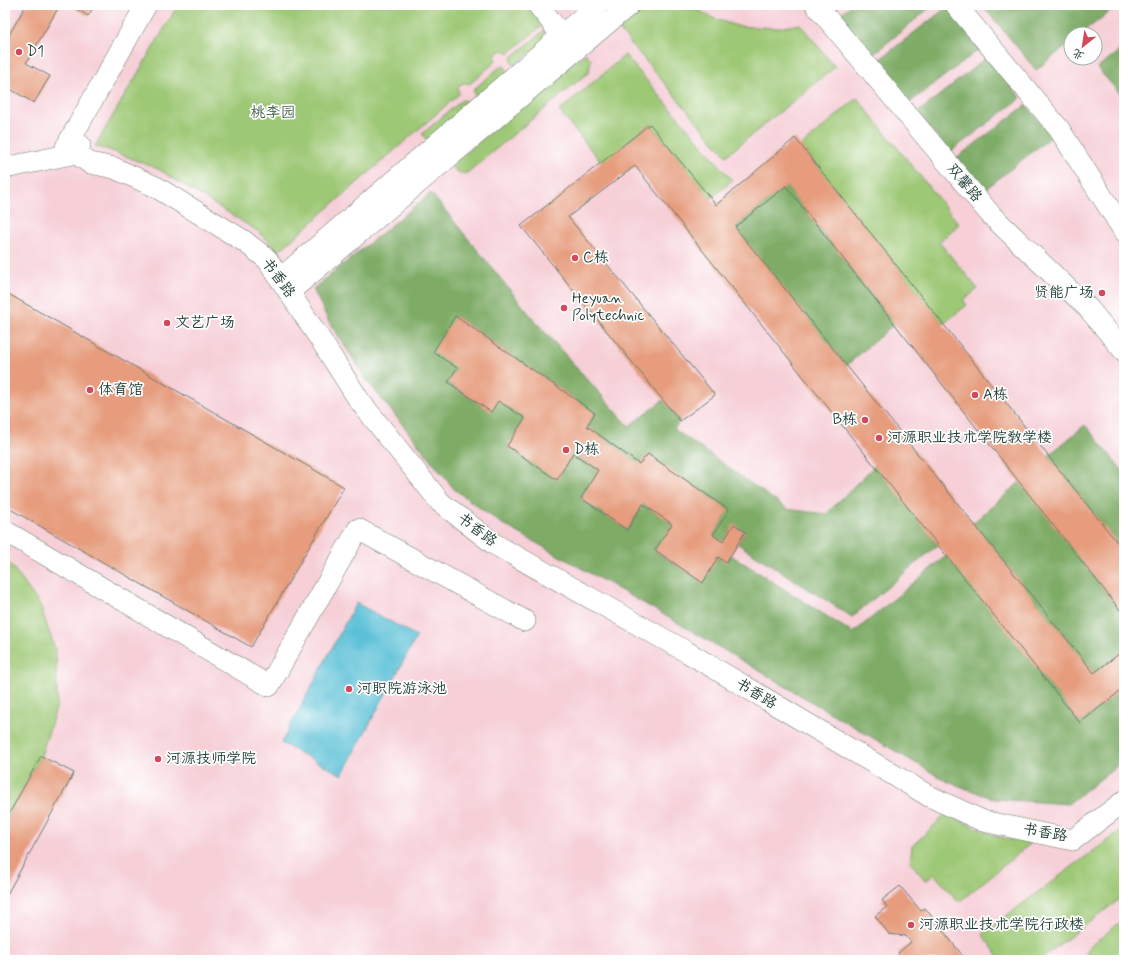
<svg xmlns="http://www.w3.org/2000/svg" width="1129" height="965" viewBox="0 0 1129 965" font-family="Mynerve,'LXGW WenKai TC',sans-serif">
  <style>
    .built { fill: #f6cfd7; fill-rule: evenodd }
    .green { fill: #9dc875; stroke: #5e8254 }
    .forest { fill: #7eac66; stroke: #4e744d }
    .water { fill: #59bfd6; stroke: #3c7e85 }
    .building { fill: #e69c7d }
    .lines { fill: none; stroke-linecap: round; stroke-linejoin: round }
    .street-casing { stroke: #6b7b6f; stroke-width: 22 }
    .street { stroke: #fff; stroke-width: 21 }
    .poi-dot { fill: #d1495b; stroke: #fff; stroke-width: 1.5 }
    .labels { text-anchor: middle; dominant-baseline: central; stroke-width: 3.5; stroke-linejoin: round; paint-order: stroke }
    .poi-label { font-size: 15px; fill: #1f3d34; stroke: #fff; text-anchor: start }
    .park-label { font-size: 15px; fill: #3e6044; stroke: #fff }
    .street-label { font-size: 15px; fill: #1f3d34; stroke: #fff }
  </style>
  <rect width="100%" height="100%" fill="#fff"/>
  <filter id="ink" filterUnits="userSpaceOnUse"><feTurbulence type="fractalNoise" baseFrequency=".025" numOctaves="2"/><feDisplacementMap in="SourceGraphic" scale="8" xChannelSelector="R" yChannelSelector="G"/><feConvolveMatrix kernelMatrix="1 2 1 2 8 2 1 2 1" color-interpolation-filters="sRGB"/></filter>
  <filter id="wash" filterUnits="userSpaceOnUse"><feTurbulence type="fractalNoise" baseFrequency=".012" numOctaves="4" result="noise"/><feDisplacementMap in="SourceGraphic" scale="16" xChannelSelector="R" yChannelSelector="G"/><feGaussianBlur stdDeviation="0.9" result="paint"/><feColorMatrix in="noise" values="0 0 0 0 0 0 0 0 0 0 0 0 0 0 0 0 0 1.4 0 .05"/><feComposite in="paint" operator="in"/></filter>
  <g filter="url(#wash)">
    <rect width="100%" height="100%" fill="#f7eedd"/>
    <path class="built" d="M5,5H1124V960H5ZM1071,34H1095V58H1071Z"/>
    <g class="green">
      <path d="M178,5H527L543,25L509,53L504,50L498,52L495,57L496,61L470,84L466,83L460,84L458,89L459,94L279,251L259,232L158,169L115,152L95,146Z"/>
      <path d="M640,5H689L715,19L737,26L778,28L800,24L835,67L726,156L616,26Z"/>
      <path d="M546,29L551,35L514,66L512,62V57Z"/>
      <path d="M585,53L591,59L589,72L467,173C459,174 455,172 451,165Z"/>
      <path d="M625,55L732,180L711,199L650,124L602,163L559,111Z"/>
      <path d="M501,66L505,67L509,71L478,99L474,94V89Z"/>
      <path d="M857,98L959,224L939,242L978,289L963,300L967,305L943,324L801,146Z"/>
      <path d="M462,100L467,101L471,105L428,141L422,134Z"/>
      <path d="M5,561L11,565L40,605L56,652L57,705L41,756L5,821Z"/>
      <path d="M946,814L966,823L996,836L1030,844L959,902L934,874L926,881L910,862L912,846Z"/>
      <path d="M1124,828V896L1039,960H1001L982,934Z"/>
      <path d="M1124,919V960H1084L1089,947Z"/>
    </g>
    <g class="forest">
      <path d="M851,5H933L869,58L836,17Z"/>
      <path d="M982,5H1118L1081,34H1071V42L1036,70Z"/>
      <path d="M947,7L981,48L908,104L875,63Z"/>
      <path d="M1124,47V98L1097,68Z"/>
      <path d="M987,57L1021,98L950,152L917,113Z"/>
      <path d="M1026,105L1052,136L982,192L955,159Z"/>
      <path d="M786,186L894,324L846,366L735,227Z"/>
      <path d="M431,193L536,322L629,426L663,400L680,421L674,429L787,509L826,514L875,465L938,545L852,617L738,544L745,532L734,525L723,542L713,535L729,510L648,454L639,464L587,426L595,413L455,316L457,368L448,383L491,412L498,401L525,418L507,446L557,479L573,453L598,470L581,499L627,530L643,504L672,524L655,551L702,582L718,557L726,562L731,555L853,633L947,555L1080,723L1124,688V761L1068,804L994,799L946,781L661,613L499,522L454,489L369,383L329,322L313,289Z"/>
      <path d="M1085,425L1123,471L1124,470V551L1048,456Z"/>
      <path d="M1020,482L1124,615V650L1094,673L973,523Z"/>
    </g>
    <path class="water" d="M356,603L417,636L342,775L281,743Z"/>
    <g id="blocks">
      <g class="building">
        <path d="M26,5H60L26,63L50,76L34,103L5,86V42Z"/>
        <path d="M70,5H95L88,16Z"/>
        <path d="M650,124L716,205L795,138L1124,551V615L786,186L735,227L1094,673L1124,650V688L1080,723L635,166L568,217L715,395L680,421L521,226Z"/>
        <path d="M5,292L344,487L251,647L5,506Z"/>
        <path d="M455,316L595,413L587,426L598,434L639,464L648,454L729,510L713,535L723,542L734,524L745,532L726,563L718,557L703,583L655,550L672,524L643,504L627,530L581,498L598,470L573,453L557,480L507,446L525,418L498,401L491,412L448,382L457,368L433,352Z"/>
        <path d="M41,756L74,773L5,898V821Z"/>
        <path d="M900,886L921,911L925,908L966,960H904L898,953L911,942L906,936L889,934L875,916L887,907L882,900Z"/>
      </g>
    </g>
  </g>
  <g filter="url(#ink)">
    <use href="#blocks" fill-opacity="0" stroke="#6b7b6f" stroke-width="1"/>
    <g class="lines">
      <defs>
        <g id="street">
          <path d="M146,5L66,147L90,163L114,168L156,187L244,241L267,259L320,339L359,400L440,502L494,544L687,652L929,796L983,821L1073,840L1124,801"/>
          <path d="M538,5L571,47"/>
          <path d="M816,5L991,215L1088,308L1124,351"/>
          <path d="M956,5L1059,129L1124,231"/>
          <path d="M5,168L76,153L80,145"/>
          <path d="M280,279L597,5"/>
          <path d="M289,292L629,5"/>
          <path d="M5,531L269,686L358,529L525,621"/>
        </g>
      </defs>
      <use href="#street" class="street-casing"/>
      <use href="#street" class="street"/>
    </g>
  </g>
  <g class="poi-dot">
    <circle cx="19" cy="52" r="4"/>
    <circle cx="575" cy="258" r="4"/>
    <circle cx="1102" cy="293" r="4"/>
    <circle cx="564" cy="308" r="4"/>
    <circle cx="167" cy="323" r="4"/>
    <circle cx="90" cy="390" r="4"/>
    <circle cx="975" cy="395" r="4"/>
    <circle cx="865" cy="420" r="4"/>
    <circle cx="879" cy="438" r="4"/>
    <circle cx="566" cy="450" r="4"/>
    <circle cx="349" cy="689" r="4"/>
    <circle cx="158" cy="759" r="4"/>
    <circle cx="911" cy="925" r="4"/>
  </g>
  <g class="labels">
    <g class="poi-label">
      <text x="27" y="52">D1</text>
      <text x="583" y="258">C栋</text>
      <text x="1094" y="293" text-anchor="end">贤能广场</text>
      <text x="572" y="299">Heyuan<tspan x="572" dy="17">Polytechnic</tspan></text>
      <text x="175" y="323">文艺广场</text>
      <text x="98" y="390">体育馆</text>
      <text x="983" y="395">A栋</text>
      <text x="857" y="420" text-anchor="end">B栋</text>
      <text x="887" y="438">河源职业技术学院教学楼</text>
      <text x="574" y="450">D栋</text>
      <text x="357" y="689">河职院游泳池</text>
      <text x="166" y="759">河源技师学院</text>
      <text x="919" y="925">河源职业技术学院行政楼</text>
    </g>
    <g class="park-label">
      <text x="273" y="113">桃李园</text>
    </g>
    <g class="street-label">
      <text transform="translate(964 183) rotate(50)">双馨路</text>
      <text transform="translate(278 278) rotate(54)">书香路</text>
      <text transform="translate(477 530) rotate(37)">书香路</text>
      <text transform="translate(756 694) rotate(31)">书香路</text>
      <text transform="translate(1045 833) rotate(10)">书香路</text>
    </g>
  </g>
  <rect width="1129" height="965" fill="none" stroke="#fff" stroke-width="20"/>
  <g transform="translate(1083 46) rotate(210)"><circle r="19" fill="#ffffff" stroke="#a5b1ae"/>
  <path d="M0-3L7 15L0 10L-7 15Z" fill="#d1495b"/>
  <text y="-6" font-size="11" font-weight="bold" text-anchor="middle" fill="#1f3d34">北</text>
  </g>
</svg>
